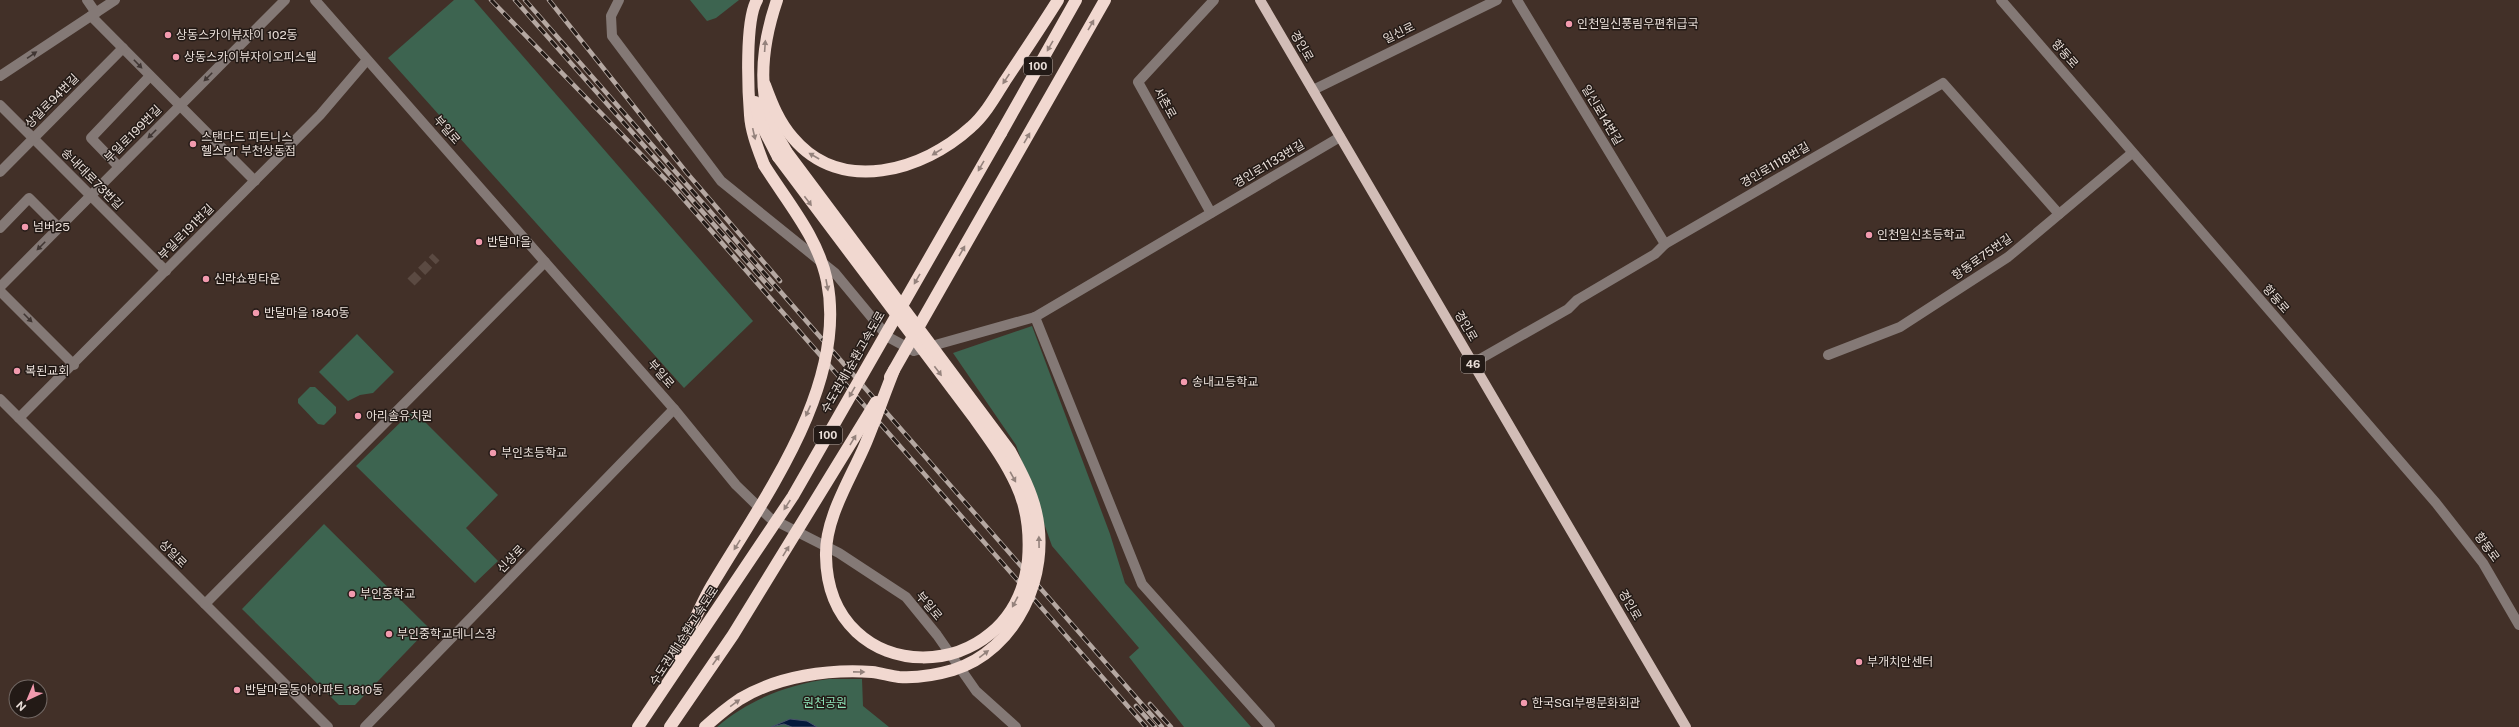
<svg xmlns="http://www.w3.org/2000/svg" width="2519" height="727" viewBox="0 0 2519 727" font-family="'Public Sans','Noto Sans KR',sans-serif">
  <style>
    .green { fill: #3d6450 }
    .water { fill: #04193c; stroke: #49546b }
    .lines { fill: none; stroke-linecap: round; stroke-linejoin: round }
    .minor-tunnel { stroke: #5b4a42; stroke-width: 10; stroke-dasharray: 10 5; stroke-linecap: butt }
    .minor { stroke: #847976; stroke-width: 10 }
    .major { stroke: #d2bdb7; stroke-width: 10 }
    .highway { stroke: #f1d8d0; stroke-width: 12 }
    .rail-casing { stroke: #b5a8a2; stroke-width: 4.5 }
    .rail { stroke: #231a16; stroke-width: 3; stroke-dasharray: 9; stroke-linecap: butt }
    .highway-bridge { stroke: #f1d8d0; stroke-width: 12 }
    .oneway { fill: #94827c }
    .oneway2 { fill: #403633 }
    .poi-dot { fill: #f29aae; stroke: #231a16; stroke-width: 1.5 }
    .labels { text-anchor: middle; dominant-baseline: central; stroke-width: 3; stroke-linejoin: round; paint-order: stroke }
    .shield { fill: #231a16; stroke: #aea39e; stroke-width: 1 }
    .shield-label { font-size: 11px; font-weight: bold; fill: #e9ded8 }
    .poi-label { font-size: 12px; fill: #e9ded8; stroke: #231a16; text-anchor: start }
    .street-label { font-size: 12px; fill: #e9ded8; stroke: #231a16 }
    .park-label { font-size: 12px; fill: #8ce1b6; stroke: #231a16 }
  </style>
  <rect width="100%" height="100%" fill="#423028"/>
  <g class="green">
    <path d="M454,0H474L753,321L684,388L388,58Z"/>
    <path d="M690,0H739L716,18L707,21Z"/>
    <path d="M1032,326L1110,534L1125,583L1251,727H1184L1129,657L1139,648L1052,546L1016,445L953,353Z"/>
    <path d="M357,334L394,372L373,393L360,395L348,401L319,372Z"/>
    <path d="M310,387H315L336,407V413L324,425L318,424L298,403V399Z"/>
    <path d="M413,410L498,495L466,528L498,561L475,583L356,466Z"/>
    <path d="M324,524L429,628L355,705H339L242,609Z"/>
    <path d="M829,679H862L863,706L889,727H717C748,700 789,684 829,679Z"/>
  </g>
  <path class="water" d="M790,719L807,721L817,727H792L784,724L771,727Z"/>
  <g class="lines">
    <path class="minor-tunnel" d="M411,282L436,257"/>
    <g class="minor">
      <path d="M87,0L96,13"/>
      <path d="M315,0L674,409L736,485L770,518L839,553L906,597L937,635L976,691L1016,727"/>
      <path d="M619,0L611,16L612,36L721,181L835,273L888,337L914,351L1035,317L1340,137"/>
      <path d="M1517,0L1665,244"/>
      <path d="M2001,0L2436,503L2483,563L2519,625"/>
      <path d="M91,16L255,181"/>
      <path d="M0,76L115,0"/>
      <path d="M1313,90L1497,0"/>
      <path d="M0,105L166,271"/>
      <path d="M119,167L91,138L150,76"/>
      <path d="M0,172L123,48"/>
      <path d="M1211,213L1138,82L1214,0"/>
      <path d="M0,228L29,198L59,228"/>
      <path d="M0,287L285,0"/>
      <path d="M0,291L74,365"/>
      <path d="M1035,317L1142,584L1270,727"/>
      <path d="M1828,355L1900,327L2008,257L2132,153"/>
      <path d="M1473,363L1568,309L1577,300L1655,254L1665,244L1943,83L2059,214"/>
      <path d="M0,399L328,727"/>
      <path d="M19,418L320,115L367,60"/>
      <path d="M205,604L545,262"/>
      <path d="M365,727L674,409"/>
    </g>
    <path class="major" d="M1260,0L1686,727"/>
    <g class="highway">
      <path d="M757,0C745,20 748,90 750,115C751,132 758,149 764,165"/>
      <path d="M777,0C764,38 758,79 769,118C772,130 781,141 786,151"/>
      <path d="M765,85C772,104 779,122 793,138C841,195 923,171 971,127C985,115 995,97 1005,81C1023,54 1041,27 1058,0"/>
      <path d="M755,102L760,122L778,157"/>
      <path d="M1001,133L1076,0"/>
    </g>
    <defs>
      <g id="rail">
        <path d="M491,0L672,186L1146,727"/>
        <path d="M515,0L771,289"/>
        <path d="M525,0L1162,727"/>
        <path d="M549,0L687,173L780,281"/>
        <path d="M1150,704L1171,727"/>
        <path d="M1136,706L1155,727"/>
      </g>
    </defs>
    <use href="#rail" class="rail-casing"/>
    <use href="#rail" class="rail"/>
    <g class="highway-bridge">
      <path d="M778,157L975,419C990,440 1005,460 1016,484C1027,507 1030,535 1028,560C1014,690 828,691 826,556C825,518 850,480 865,445C875,421 884,395 894,370"/>
      <path d="M890,377L1105,0"/>
      <path d="M675,664C687,638 698,609 712,585C763,499 848,386 827,281C818,237 787,202 764,165"/>
      <path d="M638,727L793,496L1001,133"/>
      <path d="M670,727L733,635L876,402"/>
      <path d="M705,727C716,717 728,707 740,699C778,676 829,669 872,672C881,673 890,676 899,677C916,678 936,675 953,670C1017,650 1051,575 1036,512C1031,490 1020,470 1010,451L786,151"/>
    </g>
  </g>
  <defs><path id="oneway-solid" d="M-6-.8H1V-3.2L6.5 0L1 3.2V.8H-6Z"/></defs>
  <g class="oneway">
    <use href="#oneway-solid" transform="translate(1091 25) rotate(-60)"/>
    <use href="#oneway-solid" transform="translate(765 46) rotate(-86)"/>
    <use href="#oneway-solid" transform="translate(1050 46) rotate(120)"/>
    <use href="#oneway-solid" transform="translate(1006 79) rotate(124)"/>
    <use href="#oneway-solid" transform="translate(754 134) rotate(77)"/>
    <use href="#oneway-solid" transform="translate(1027 138) rotate(-60)"/>
    <use href="#oneway-solid" transform="translate(937 152) rotate(148)"/>
    <use href="#oneway-solid" transform="translate(814 156) rotate(-150)"/>
    <use href="#oneway-solid" transform="translate(981 166) rotate(120)"/>
    <use href="#oneway-solid" transform="translate(808 201) rotate(53)"/>
    <use href="#oneway-solid" transform="translate(962 251) rotate(-60)"/>
    <use href="#oneway-solid" transform="translate(917 279) rotate(120)"/>
    <use href="#oneway-solid" transform="translate(827 285) rotate(80)"/>
    <use href="#oneway-solid" transform="translate(938 371) rotate(53)"/>
    <use href="#oneway-solid" transform="translate(852 392) rotate(120)"/>
    <use href="#oneway-solid" transform="translate(808 411) rotate(114)"/>
    <use href="#oneway-solid" transform="translate(853 440) rotate(-59)"/>
    <use href="#oneway-solid" transform="translate(1013 477) rotate(61)"/>
    <use href="#oneway-solid" transform="translate(787 505) rotate(123)"/>
    <use href="#oneway-solid" transform="translate(1039 542) rotate(-91)"/>
    <use href="#oneway-solid" transform="translate(737 545) rotate(122)"/>
    <use href="#oneway-solid" transform="translate(786 551) rotate(-58)"/>
    <use href="#oneway-solid" transform="translate(1015 602) rotate(118)"/>
    <use href="#oneway-solid" transform="translate(984 654) rotate(-37)"/>
    <use href="#oneway-solid" transform="translate(716 660) rotate(-55)"/>
    <use href="#oneway-solid" transform="translate(859 672) rotate(1)"/>
    <use href="#oneway-solid" transform="translate(735 703) rotate(-36)"/>
  </g>
  <g class="oneway2">
    <use href="#oneway-solid" transform="translate(32 55) rotate(-34)"/>
    <use href="#oneway-solid" transform="translate(138 64) rotate(46)"/>
    <use href="#oneway-solid" transform="translate(208 77) rotate(135)"/>
    <use href="#oneway-solid" transform="translate(152 134) rotate(135)"/>
    <use href="#oneway-solid" transform="translate(41 246) rotate(135)"/>
    <use href="#oneway-solid" transform="translate(28 318) rotate(45)"/>
  </g>
  <g class="poi-dot">
    <circle cx="1569" cy="24" r="4"/>
    <circle cx="168" cy="35" r="4"/>
    <circle cx="176" cy="57" r="4"/>
    <circle cx="193" cy="144" r="4"/>
    <circle cx="25" cy="227" r="4"/>
    <circle cx="1869" cy="235" r="4"/>
    <circle cx="479" cy="242" r="4"/>
    <circle cx="206" cy="279" r="4"/>
    <circle cx="256" cy="313" r="4"/>
    <circle cx="17" cy="371" r="4"/>
    <circle cx="1184" cy="382" r="4"/>
    <circle cx="358" cy="416" r="4"/>
    <circle cx="493" cy="453" r="4"/>
    <circle cx="352" cy="594" r="4"/>
    <circle cx="389" cy="634" r="4"/>
    <circle cx="1859" cy="662" r="4"/>
    <circle cx="237" cy="690" r="4"/>
    <circle cx="1524" cy="703" r="4"/>
  </g>
  <g class="labels">
    <g class="shield">
      <rect x="1024" y="57" width="28" height="18" rx="3"/>
      <rect x="1461" y="355" width="24" height="18" rx="3"/>
      <rect x="814" y="426" width="28" height="18" rx="3"/>
    </g>
    <g class="shield-label">
      <text x="1038" y="66">100</text>
      <text x="1473" y="364">46</text>
      <text x="828" y="435">100</text>
    </g>
    <g class="poi-label">
      <text x="1577" y="24">인천일신풍림우편취급국</text>
      <text x="176" y="35">상동스카이뷰자이 102동</text>
      <text x="184" y="57">상동스카이뷰자이오피스텔</text>
      <text x="201" y="137">스탠다드 피트니스<tspan x="201" dy="14">헬스PT 부천상동점</tspan></text>
      <text x="33" y="227">넘버25</text>
      <text x="1877" y="235">인천일신초등학교</text>
      <text x="487" y="242">반달마을</text>
      <text x="214" y="279">신라쇼핑타운</text>
      <text x="264" y="313">반달마을 1840동</text>
      <text x="25" y="371">복된교회</text>
      <text x="1192" y="382">송내고등학교</text>
      <text x="366" y="416">아리솔유치원</text>
      <text x="501" y="453">부인초등학교</text>
      <text x="360" y="594">부인중학교</text>
      <text x="397" y="634">부인중학교테니스장</text>
      <text x="1867" y="662">부개치안센터</text>
      <text x="245" y="690">반달마을동아아파트 1810동</text>
      <text x="1532" y="703">한국SGI부평문화회관</text>
    </g>
    <g class="street-label">
      <text transform="translate(1399 33) rotate(-26)">일신로</text>
      <text transform="translate(1302 46) rotate(60)">경인로</text>
      <text transform="translate(2065 54) rotate(49)">항동로</text>
      <text transform="translate(52 101) rotate(-45)">상일로94번길</text>
      <text transform="translate(1165 103) rotate(61)">서촌로</text>
      <text transform="translate(1602 115) rotate(59)">일신로14번길</text>
      <text transform="translate(447 130) rotate(49)">부일로</text>
      <text transform="translate(133 134) rotate(-45)">부일로199번길</text>
      <text transform="translate(1269 164) rotate(-31)">경인로1133번길</text>
      <text transform="translate(1775 165) rotate(-30)">경인로1118번길</text>
      <text transform="translate(92 179) rotate(45)">송내대로73번길</text>
      <text transform="translate(186 232) rotate(-45)">부일로191번길</text>
      <text transform="translate(1982 257) rotate(-35)">항동로75번길</text>
      <text transform="translate(2276 299) rotate(49)">항동로</text>
      <text transform="translate(1466 326) rotate(60)">경인로</text>
      <text transform="translate(853 362) rotate(-60)">수도권제1순환고속도로</text>
      <text transform="translate(661 374) rotate(49)">부일로</text>
      <text transform="translate(2487 547) rotate(54)">항동로</text>
      <text transform="translate(173 554) rotate(45)">상일로</text>
      <text transform="translate(511 559) rotate(-46)">신상로</text>
      <text transform="translate(1630 605) rotate(60)">경인로</text>
      <text transform="translate(929 606) rotate(50)">부일로</text>
      <text transform="translate(684 636) rotate(-57)">수도권제1순환고속도로</text>
    </g>
    <g class="park-label">
      <text x="825" y="703">원천공원</text>
    </g>
  </g>
  <g transform="translate(28 699) rotate(224)"><circle r="19" fill="#231a16" stroke="#726864"/>
  <path d="M0-3L7 15L0 10L-7 15Z" fill="#f29aae"/>
  <text y="-6" font-size="11" font-weight="bold" text-anchor="middle" fill="#e9ded8">N</text>
  </g>
</svg>
